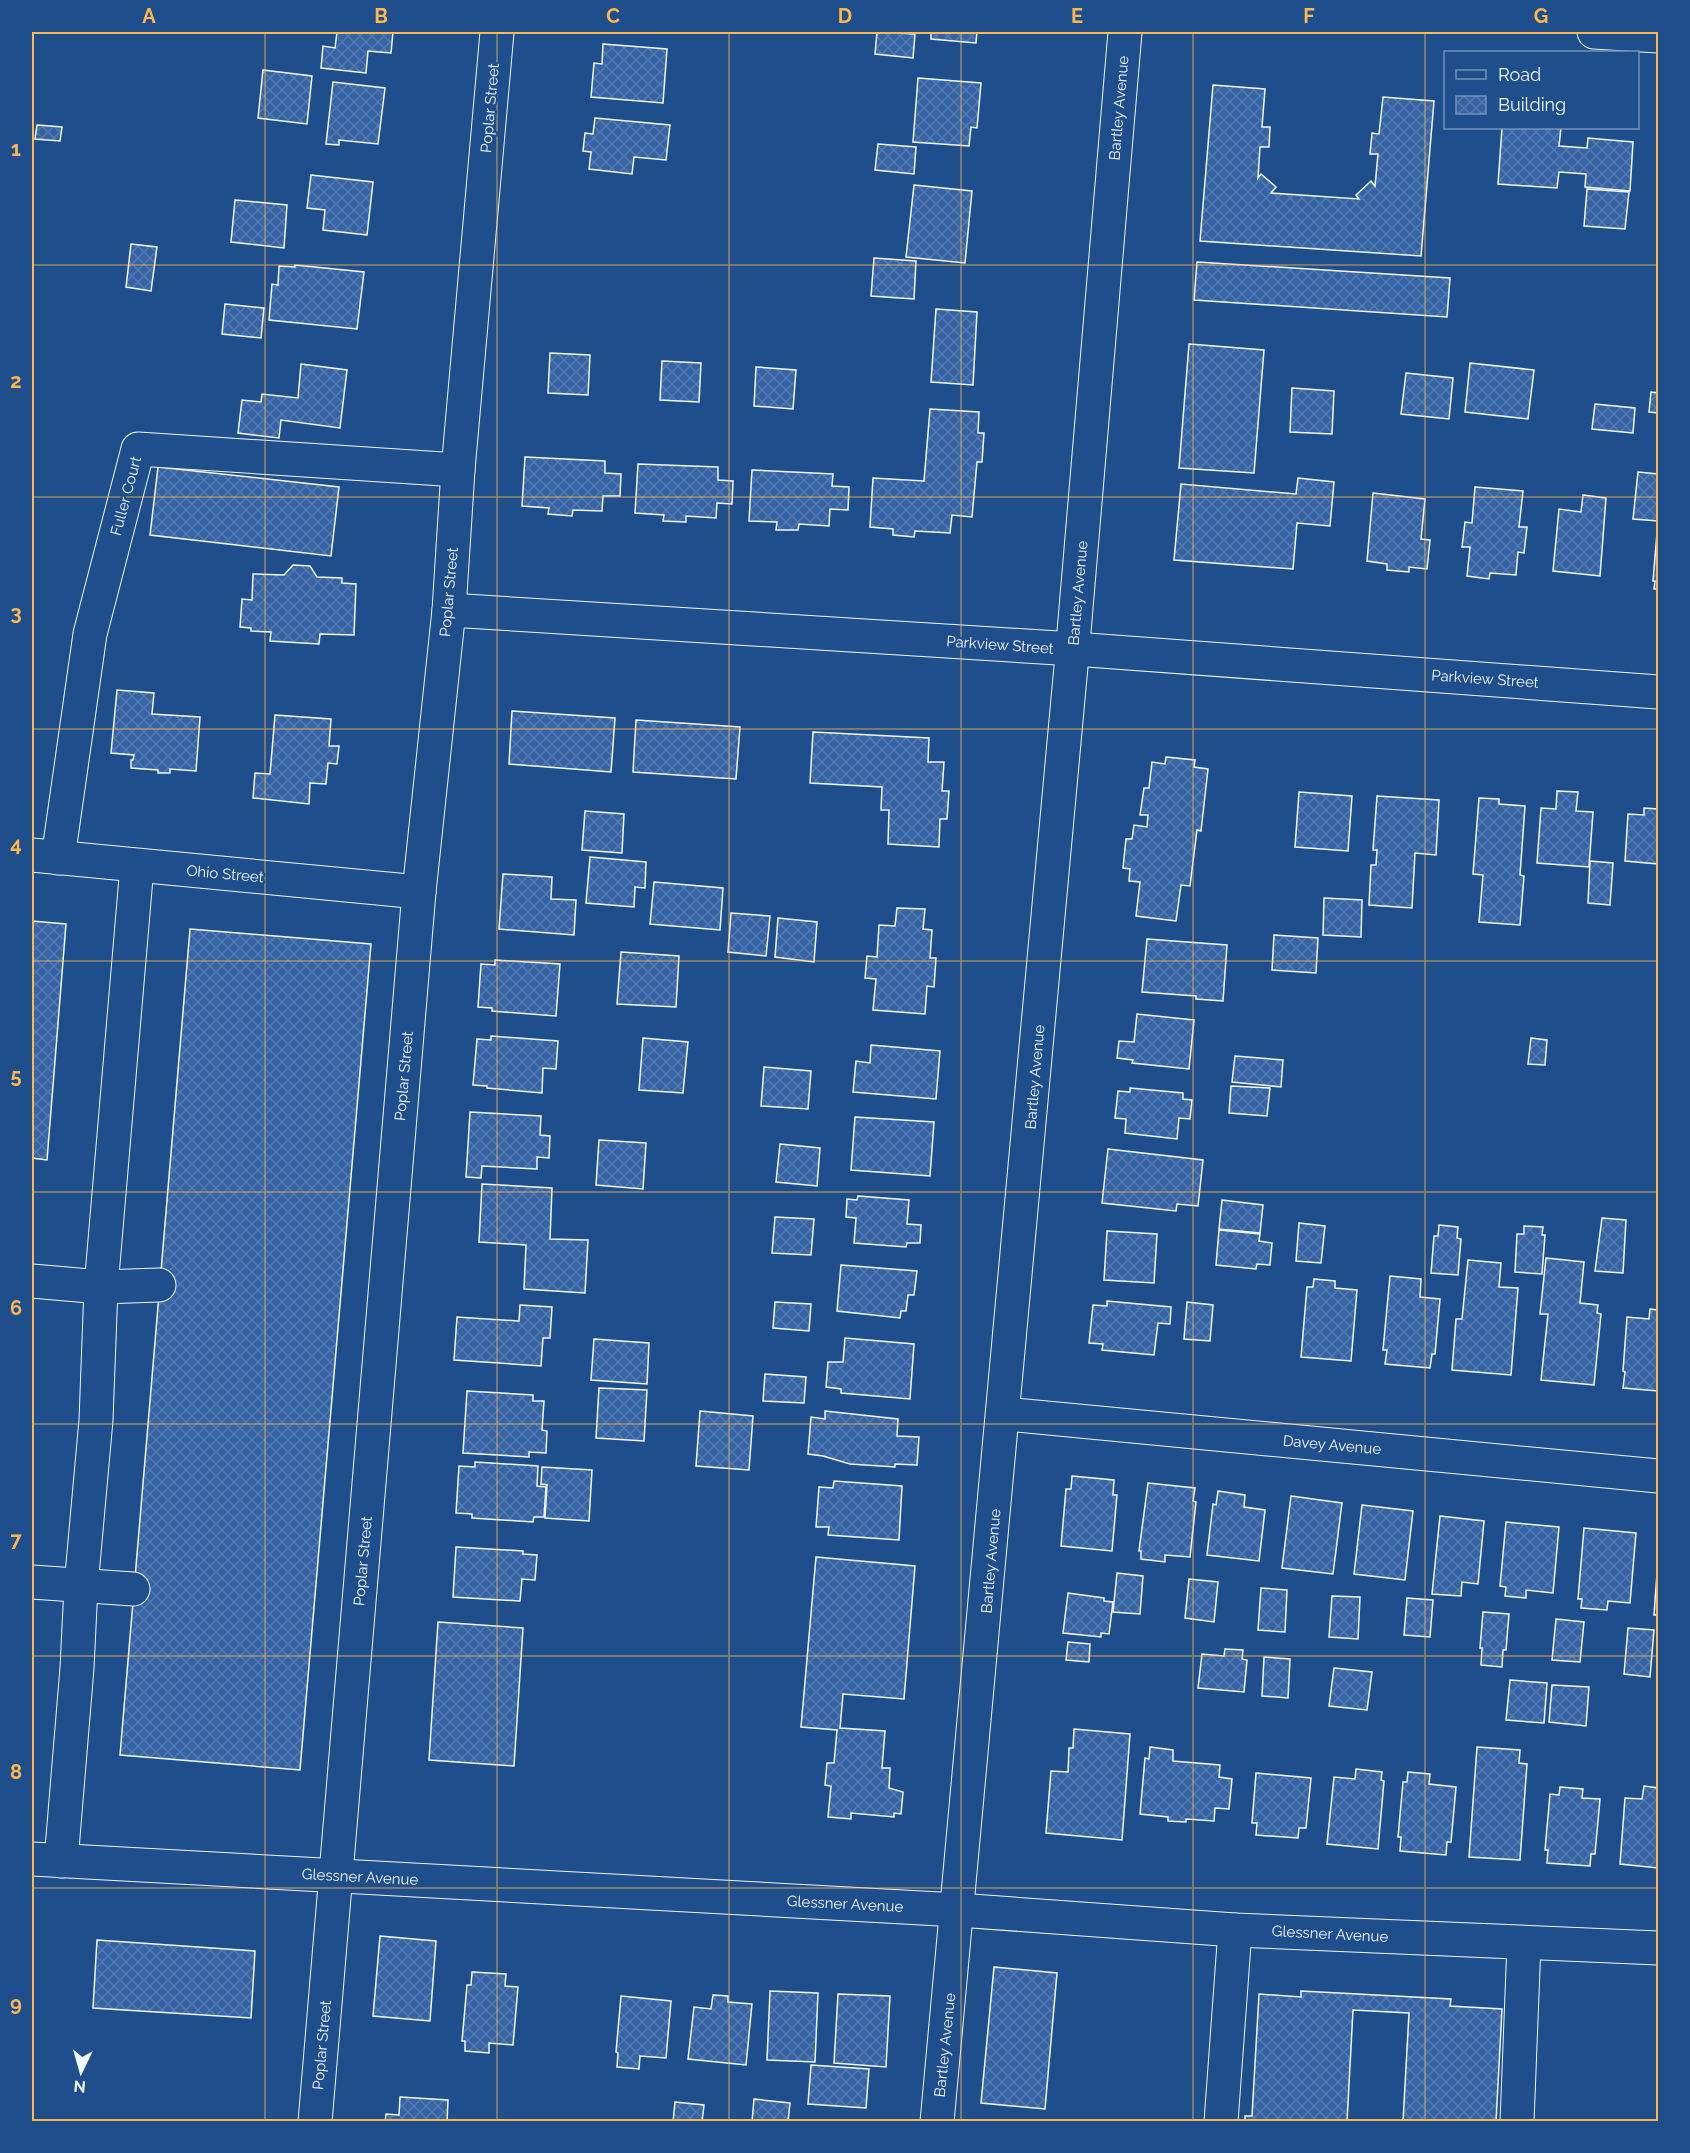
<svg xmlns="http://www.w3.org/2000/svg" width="1690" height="2153" viewBox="0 0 1690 2153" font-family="Raleway,sans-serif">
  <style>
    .building { fill: url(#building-cross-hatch); stroke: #f2f6ff; stroke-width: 1.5 }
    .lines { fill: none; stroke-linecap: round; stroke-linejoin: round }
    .minor-casing { stroke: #f2f6ff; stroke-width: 35 }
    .minor { stroke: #1f4e8c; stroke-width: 33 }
    .grid { fill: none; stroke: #ffb74d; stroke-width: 1.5; stroke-opacity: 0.55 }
    .labels { text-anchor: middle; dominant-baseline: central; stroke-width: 4.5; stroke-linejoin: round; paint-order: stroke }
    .street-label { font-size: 15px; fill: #f2f6ff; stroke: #1f4e8c }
    .neatline { fill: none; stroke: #ffb74d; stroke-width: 2 }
    .grid-label { font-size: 20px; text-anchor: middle; font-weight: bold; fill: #ffb74d }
  </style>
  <defs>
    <pattern id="building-cross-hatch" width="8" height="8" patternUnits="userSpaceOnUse" patternTransform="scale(1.5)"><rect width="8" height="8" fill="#3563a3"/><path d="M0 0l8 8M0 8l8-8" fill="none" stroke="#537ab1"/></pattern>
  </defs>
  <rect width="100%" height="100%" fill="#1f4e8c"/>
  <g class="building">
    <path d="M337,32H393L391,53L368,51L366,73L321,68L323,46L335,48Z"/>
    <path d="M877,32L915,34L913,58L875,54Z"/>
    <path d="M931,32H977L976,43L931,39Z"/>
    <path d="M603,44L667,49L663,103L591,97L594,63L602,64Z"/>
    <path d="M263,70L312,76L307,124L258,118Z"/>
    <path d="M918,78L981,83L977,128L971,127L969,146L913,142Z"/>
    <path d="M333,82L385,88L378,144L339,140V145L326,144Z"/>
    <path d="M1213,85L1265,89L1262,127H1270L1269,147H1260L1258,178L1261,174L1276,187L1271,193L1359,199L1356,195L1371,181L1375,186L1378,154H1370L1372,133L1379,134L1383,97L1434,101L1421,256L1200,241Z"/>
    <path d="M595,118L670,125L666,160L634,157L632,174L589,169L591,152L583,151L585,133L593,134Z"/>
    <path d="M37,125L62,127L60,141L35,139Z"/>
    <path d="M1502,128H1561L1559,146L1587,148L1588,138L1633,142L1630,191L1585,187L1586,174L1559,172L1557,188L1498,184Z"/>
    <path d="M878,144L916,147L914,174L875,170Z"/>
    <path d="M311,175L373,182L367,235L323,230L325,210L307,208Z"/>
    <path d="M914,185L972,191L965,263L906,257Z"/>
    <path d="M1587,189L1629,192L1625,229L1584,226Z"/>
    <path d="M235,200L287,205L284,248L231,242Z"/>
    <path d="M131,244L157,247L151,291L126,287Z"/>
    <path d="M874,258L916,261L914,299L871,296Z"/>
    <path d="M1197,262L1450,278L1447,317L1194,300Z"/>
    <path d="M295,265L364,272L357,329L269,320L272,284L278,285L279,266L295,267Z"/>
    <path d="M225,304L264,308L261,338L222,334Z"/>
    <path d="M936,309L977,312L973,385L931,382Z"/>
    <path d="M1189,344L1264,350L1254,473L1179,468Z"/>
    <path d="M550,353L590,355L588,395L548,393Z"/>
    <path d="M662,361L701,363L699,402L660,400Z"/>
    <path d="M1470,363L1534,370L1528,419L1465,412Z"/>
    <path d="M301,364L347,370L340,428L281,420L279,438L238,433L242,400L261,402L262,394L298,398Z"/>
    <path d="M756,367L796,370L793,409L754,406Z"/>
    <path d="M1406,373L1453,378L1449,419L1401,414Z"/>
    <path d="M1292,388L1334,391L1332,434L1290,432Z"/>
    <path d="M1651,392L1658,393V413L1649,412Z"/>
    <path d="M1595,404L1635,408L1633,433L1592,429Z"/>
    <path d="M930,409L979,412L978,433H984L982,462H977L972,517L952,515L950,533L915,531L914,537L893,535V529L870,527L873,478L924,481Z"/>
    <path d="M525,457L605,461V473L621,474L620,496H603L602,511L573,510L572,516L548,514L549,508L522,506Z"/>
    <path d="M638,464L718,467V480L733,481L732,504L717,503L716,518L686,516V522L663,521L664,515L635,513Z"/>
    <path d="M158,467L339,487L331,556L150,535Z"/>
    <path d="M752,470L833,474L832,486L849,487L848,510L830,509L829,526L799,524L798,530H776L777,522L749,521Z"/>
    <path d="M1638,472L1658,474V521L1633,519Z"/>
    <path d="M1298,478L1334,482L1330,526L1297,523L1293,569L1174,560L1181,484L1296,494Z"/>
    <path d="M1475,487L1523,491L1519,527H1527L1524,553L1518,552L1516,575L1490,573L1489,579L1467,576L1470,547H1462L1465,522L1472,523Z"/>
    <path d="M1373,493L1425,499L1421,539L1430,540L1427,569L1409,567V572L1387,570V564L1367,561Z"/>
    <path d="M1583,495L1606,498L1600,576L1553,571L1559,509L1581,512Z"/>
    <path d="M1658,521V589H1654L1655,581H1653Z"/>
    <path d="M293,565L310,566L317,577L342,578V583L356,584L354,635L320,634L319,644L270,641L271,632L251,631V628L240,627L242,599L252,600L253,574L284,575Z"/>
    <path d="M117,690L154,693L152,714L200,717L196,771L170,769V773H158V770L131,768V760H133L134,755L111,753Z"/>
    <path d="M512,711L615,718L611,772L509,764Z"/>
    <path d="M275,715L331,719L329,746H339L337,764L328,763L326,784L310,783L309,804L253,798L255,773L270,774Z"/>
    <path d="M636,720L740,727L736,779L633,772Z"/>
    <path d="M813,732L929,738L928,762H944L942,791H949L947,819H940L939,847L888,844L889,810H881L882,787L810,783Z"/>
    <path d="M1166,757L1195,760L1194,767L1208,769L1201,831L1197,830L1190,886L1181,885L1176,921L1136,916L1140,882L1129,881L1130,869L1123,868L1126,839H1132L1134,825L1147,827L1148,815H1140L1144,788H1149L1152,762L1165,764Z"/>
    <path d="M1557,791L1578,792L1576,811L1593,812L1589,867L1537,863L1541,808L1556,809Z"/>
    <path d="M1299,792L1352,796L1348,851L1295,847Z"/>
    <path d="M1377,796L1439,800L1436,855L1415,853L1412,908L1369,905L1371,865H1376L1377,850H1373Z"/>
    <path d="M1479,798L1499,799V804L1525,806L1520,875L1524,876L1520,925L1479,922L1483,875L1473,874Z"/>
    <path d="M1644,808L1658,809V879V864L1625,861L1628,814L1644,815Z"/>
    <path d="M585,811L624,814L622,853L582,850Z"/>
    <path d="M590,857L646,862L645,888L635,887L634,907L586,903Z"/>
    <path d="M1590,861L1613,863L1610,905L1588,903Z"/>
    <path d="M503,874L552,877L551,899L576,900L574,935L499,929Z"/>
    <path d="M654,882L723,888L720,930L650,924Z"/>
    <path d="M1324,898L1362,900L1361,937L1323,935Z"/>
    <path d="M897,908L925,909L923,929L932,930L930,958H936L934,987L927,986L925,1014L873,1010L876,979L865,978L867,956L877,957L879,925L895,926Z"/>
    <path d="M731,913L770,916L766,956L728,952Z"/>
    <path d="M778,918L817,922L814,962L775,957Z"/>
    <path d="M32,921L66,924L47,1160L32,1158Z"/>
    <path d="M190,929L371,944L300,1770L120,1755Z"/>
    <path d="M1274,935L1318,938L1316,973L1272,970Z"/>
    <path d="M1147,939L1227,945L1223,1001L1196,999V996L1142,992Z"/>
    <path d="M621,952L679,956L676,1007L617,1004Z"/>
    <path d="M495,960L560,964L556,1016L492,1011V1008L478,1007L481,964L495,965Z"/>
    <path d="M1137,1014L1194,1020L1189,1069L1132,1063L1133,1060L1117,1058L1119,1041L1134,1042Z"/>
    <path d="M491,1036L558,1041L556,1069L543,1068L542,1093L487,1088V1086L473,1085L477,1039L491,1040Z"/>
    <path d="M643,1038L688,1042L683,1093L639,1090Z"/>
    <path d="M1531,1038L1547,1040L1545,1065L1528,1064Z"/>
    <path d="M871,1045L940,1051L936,1099L853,1092L856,1061L870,1063Z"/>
    <path d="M1235,1056L1283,1060L1281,1087L1232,1082Z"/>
    <path d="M764,1067L811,1071L808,1109L761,1106Z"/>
    <path d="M1231,1086L1270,1088L1267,1116L1229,1113Z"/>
    <path d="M1130,1088L1183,1093V1099L1192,1100L1190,1119L1179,1118L1177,1139L1125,1133L1126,1119L1115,1118L1118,1091L1130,1092Z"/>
    <path d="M470,1112L541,1116L540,1135L550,1136L549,1158L537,1157V1169L482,1166L481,1178L466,1177Z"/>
    <path d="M855,1117L934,1122L930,1176L851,1170Z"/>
    <path d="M599,1140L646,1143L643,1189L596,1185Z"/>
    <path d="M780,1144L820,1148L817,1186L776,1182Z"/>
    <path d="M1108,1149L1203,1160L1198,1206L1177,1204L1176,1211L1102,1203Z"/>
    <path d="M482,1184L552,1188L550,1239L588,1240L585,1293L524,1289L526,1245L479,1242Z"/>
    <path d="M858,1196L909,1200L907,1224L921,1225L920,1243H907L906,1247L854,1243L856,1218L846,1217L847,1199L857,1200Z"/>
    <path d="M1222,1200L1263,1205L1260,1233L1219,1229Z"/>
    <path d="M775,1217L814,1219L811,1255L772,1253Z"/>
    <path d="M1602,1218L1626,1220L1623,1273L1595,1271Z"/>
    <path d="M1299,1223L1325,1226L1321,1263L1296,1261Z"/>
    <path d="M1439,1225L1458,1227L1457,1238L1461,1239L1458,1275L1431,1273L1434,1236H1438Z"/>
    <path d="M1524,1226L1543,1227L1542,1235H1545L1542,1274L1515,1272L1517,1234H1524Z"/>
    <path d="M1219,1230L1260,1234L1259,1241L1272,1243L1270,1265L1257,1264L1256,1269L1216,1265Z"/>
    <path d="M1107,1231L1157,1234L1154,1283L1104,1280Z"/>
    <path d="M1546,1258L1584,1262L1580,1303L1598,1305L1597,1313L1601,1314L1594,1385L1541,1380L1548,1314H1540Z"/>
    <path d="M1468,1260L1501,1263L1499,1287L1518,1288L1511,1375L1452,1370L1456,1319H1462Z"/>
    <path d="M841,1265L917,1271L914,1295H908L906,1311H901L900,1318L837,1311Z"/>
    <path d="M1390,1276L1421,1279L1420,1297L1440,1299L1435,1354H1432L1430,1368L1385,1364L1387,1350H1383Z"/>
    <path d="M1314,1279L1335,1281V1288L1357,1290L1351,1361L1301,1357L1307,1287H1313Z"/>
    <path d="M1107,1301L1171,1307L1170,1324L1158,1323L1154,1355L1102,1350L1103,1344L1089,1343L1093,1305L1107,1306Z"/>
    <path d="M775,1302L811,1304L809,1331L773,1328Z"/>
    <path d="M1187,1302L1213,1305L1210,1341L1184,1339Z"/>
    <path d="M520,1305L552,1307L550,1338H543L541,1366L454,1360L457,1317L519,1321Z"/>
    <path d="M1650,1309L1658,1310V1391L1623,1388L1625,1372L1623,1371L1627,1317L1649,1319Z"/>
    <path d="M845,1338L914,1344L910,1399L841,1393V1389L826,1387L828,1362H843Z"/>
    <path d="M594,1339L649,1343L647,1384L591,1380Z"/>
    <path d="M765,1374L806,1377L804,1403L763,1401Z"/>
    <path d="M599,1388L647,1390L644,1441L596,1438Z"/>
    <path d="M467,1391L533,1395V1401H544L542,1430L547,1431L546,1453L529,1452V1457L463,1453Z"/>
    <path d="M700,1411L753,1416L749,1470L696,1466Z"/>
    <path d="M825,1411L898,1419L897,1436L919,1437L917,1465L895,1464V1467L850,1464L823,1456L808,1454L811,1417L825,1419Z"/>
    <path d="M475,1462L538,1466L537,1486L546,1487L544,1517H534L533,1522L472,1518V1514L456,1513L459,1466L475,1467Z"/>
    <path d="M542,1467L592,1470L589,1521L545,1518L547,1485L541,1484Z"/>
    <path d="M1072,1476L1114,1480L1113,1495H1117L1112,1551L1061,1546L1066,1489H1071Z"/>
    <path d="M834,1481L902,1486L899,1540L828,1535L829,1527H816L819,1487L833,1488Z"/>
    <path d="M1148,1483L1195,1488L1193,1501L1196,1502L1190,1557L1165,1555V1562L1141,1559V1551H1139Z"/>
    <path d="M1218,1491L1245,1495L1244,1507L1265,1510L1259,1561L1207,1555L1213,1504L1216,1505Z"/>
    <path d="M1291,1496L1342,1503L1333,1574L1282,1568Z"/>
    <path d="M1362,1505L1413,1511L1405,1580L1354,1574Z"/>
    <path d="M1440,1516L1484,1521L1478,1584L1462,1582L1461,1596L1432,1594Z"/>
    <path d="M1506,1522L1559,1527L1553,1593L1526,1590V1598L1505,1596L1506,1587L1500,1586Z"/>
    <path d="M1584,1528L1636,1533L1630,1603L1608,1601L1607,1610L1581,1608L1582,1599H1578Z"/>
    <path d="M456,1547L523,1551V1554L537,1555L535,1580L522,1579L520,1601L453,1597Z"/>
    <path d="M816,1557L915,1566L904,1699L843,1694L840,1728L885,1731L882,1768H890L889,1788L903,1792L901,1814L894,1813V1817L851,1813V1819L828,1817L831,1786L825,1785L827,1763H834L837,1730L801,1727Z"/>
    <path d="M1658,1559V1615H1654Z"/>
    <path d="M1117,1573L1143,1576L1140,1614L1113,1612Z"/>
    <path d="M1189,1579L1218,1582L1214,1622L1185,1618Z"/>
    <path d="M1261,1588L1287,1590L1285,1632L1258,1630Z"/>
    <path d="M1068,1593L1104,1598V1601L1113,1602L1109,1634L1101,1633V1637L1063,1633Z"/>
    <path d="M1332,1596L1360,1597L1358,1639L1329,1637Z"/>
    <path d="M1407,1598L1433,1600L1430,1637L1404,1635Z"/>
    <path d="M1483,1612L1509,1614L1506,1650H1503L1502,1667L1481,1665L1482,1648H1480Z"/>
    <path d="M1556,1619L1584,1622L1580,1662L1552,1660Z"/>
    <path d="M438,1622L523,1628L514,1766L429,1760Z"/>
    <path d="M1628,1628L1654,1630L1650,1677L1624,1674Z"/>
    <path d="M1068,1642L1090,1644L1089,1662L1066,1660Z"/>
    <path d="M1225,1649L1243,1650L1242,1659L1247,1660L1244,1692L1198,1688L1202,1654L1224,1656Z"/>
    <path d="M1264,1657L1290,1659L1288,1698L1262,1696Z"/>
    <path d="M1334,1668L1372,1672L1367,1710L1329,1706Z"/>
    <path d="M1510,1680L1547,1683L1544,1723L1506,1720Z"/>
    <path d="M1552,1685L1589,1687L1586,1726L1549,1722Z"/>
    <path d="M1074,1729L1130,1734L1122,1840L1046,1833L1051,1771L1068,1772L1069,1748H1073Z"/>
    <path d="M1150,1747L1173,1750V1761L1220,1765L1219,1777L1232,1779L1229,1809L1215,1808L1214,1821L1186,1819V1822L1168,1821V1817L1140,1814L1145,1758L1149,1759Z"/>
    <path d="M1477,1747L1520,1750L1519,1763L1527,1764L1520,1860L1469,1857Z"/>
    <path d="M1356,1769L1382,1772L1381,1780L1384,1781L1378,1849L1327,1844L1334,1777L1355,1779Z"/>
    <path d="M1408,1772L1430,1774L1429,1784L1456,1787L1451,1842H1447L1446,1855L1400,1851L1401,1837H1398L1403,1782H1407Z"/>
    <path d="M1256,1773L1311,1778L1306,1828H1299L1298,1838L1256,1835L1257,1823H1252Z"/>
    <path d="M1644,1786L1658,1788V1868L1620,1864L1625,1798L1642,1799Z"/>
    <path d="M1560,1787L1583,1789L1582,1798L1600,1799L1595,1854H1591L1590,1866L1547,1863L1548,1850H1545L1550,1794L1559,1795Z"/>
    <path d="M380,1936L436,1941L430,2021L373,2016Z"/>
    <path d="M97,1940L255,1951L251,2018L93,2008Z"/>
    <path d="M994,1967L1057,1973L1045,2109L981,2103Z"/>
    <path d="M472,1972L506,1974L505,1986L518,1987L513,2045L489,2043V2053L465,2051V2041H462L467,1985H471Z"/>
    <path d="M770,1991L818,1993L815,2062L767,2060Z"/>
    <path d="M1301,1991L1451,1999L1450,2006L1502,2009L1496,2122H1403L1409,2013L1353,2010L1347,2122H1245V2116H1252L1259,1994L1301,1997Z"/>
    <path d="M838,1994L890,1996L886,2067L834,2063Z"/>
    <path d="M713,1995L728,1996V2002L752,2004L746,2065L688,2059L694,2007L711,2009Z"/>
    <path d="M621,1996L671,2001L666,2058L640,2056L639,2069L617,2067L618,2053L616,2052Z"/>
    <path d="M811,2065L869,2069L866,2108L808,2104Z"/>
    <path d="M400,2097L448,2100L447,2122H385L386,2114L399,2115Z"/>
    <path d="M754,2099L790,2103L788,2122H752Z"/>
    <path d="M675,2102L704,2105L702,2122H673Z"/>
  </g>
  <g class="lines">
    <defs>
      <g id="minor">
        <path d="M1594,32L1658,36"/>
        <path d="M449,610L1074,649L1658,692"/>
        <path d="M32,855L419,892"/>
        <path d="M58,858L90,634L138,449L458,470"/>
        <path d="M32,1281L101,1287L159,1285"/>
        <path d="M1005,1414L1658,1476"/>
        <path d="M32,1582L133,1589"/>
        <path d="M32,1859L958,1910L1235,1930L1658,1948"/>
        <path d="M61,1861L77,1668L81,1586L96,1420L101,1287L137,866"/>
        <path d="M315,2122L419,892L449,610L458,470L497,32"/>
        <path d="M937,2122C1005,1425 1067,729 1125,32"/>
        <path d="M1221,2122L1235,1930"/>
        <path d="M1517,2122L1524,1943"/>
      </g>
    </defs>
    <use href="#minor" class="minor-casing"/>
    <use href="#minor" class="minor"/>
  </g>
  <path class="grid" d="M265,32V2122M497,32V2122M729,32V2122M961,32V2122M1193,32V2122M1425,32V2122M32,265H1658M32,497H1658M32,729H1658M32,961H1658M32,1192H1658M32,1424H1658M32,1656H1658M32,1888H1658"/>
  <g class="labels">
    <g class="street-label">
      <text transform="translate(490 108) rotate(-85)">Poplar Street</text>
      <text transform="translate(1119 108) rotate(-85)">Bartley Avenue</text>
      <text transform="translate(126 496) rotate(-75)">Fuller Court</text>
      <text transform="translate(449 592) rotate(-85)">Poplar Street</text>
      <text transform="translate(1078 593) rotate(-85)">Bartley Avenue</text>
      <text transform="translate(1000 645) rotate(4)">Parkview Street</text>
      <text transform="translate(1485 679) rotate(4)">Parkview Street</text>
      <text transform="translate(225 874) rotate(5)">Ohio Street</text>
      <text transform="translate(404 1076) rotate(-85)">Poplar Street</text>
      <text transform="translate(1035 1077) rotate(-85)">Bartley Avenue</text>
      <text transform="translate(1332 1445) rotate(5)">Davey Avenue</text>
      <text transform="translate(363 1561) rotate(-85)">Poplar Street</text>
      <text transform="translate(991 1561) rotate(-85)">Bartley Avenue</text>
      <text transform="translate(360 1877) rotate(3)">Glessner Avenue</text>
      <text transform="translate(845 1904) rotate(3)">Glessner Avenue</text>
      <text transform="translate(1330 1934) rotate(3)">Glessner Avenue</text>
      <text transform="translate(322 2045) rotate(-85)">Poplar Street</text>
      <text transform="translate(945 2045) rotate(-84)">Bartley Avenue</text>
    </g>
  </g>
  <rect width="1690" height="2153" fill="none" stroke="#1f4e8c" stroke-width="66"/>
  <rect x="1444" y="51" width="195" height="78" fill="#1f4e8c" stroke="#7391ba" stroke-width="1.5"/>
  <rect x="1456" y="70" width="30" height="9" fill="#1f4e8c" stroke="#7391ba" stroke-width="1.5"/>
  <text x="1498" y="81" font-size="18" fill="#f2f6ff">Road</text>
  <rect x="1456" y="96" width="30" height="18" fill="url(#building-cross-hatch)" stroke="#7391ba" stroke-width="1.5"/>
  <text x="1498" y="111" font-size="18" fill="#f2f6ff">Building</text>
  <g transform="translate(81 2072) rotate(185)" stroke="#1f4e8c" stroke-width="4.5" paint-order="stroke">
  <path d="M0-4.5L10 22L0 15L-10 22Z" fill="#f2f6ff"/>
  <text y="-9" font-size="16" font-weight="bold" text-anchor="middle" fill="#f2f6ff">N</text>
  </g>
  <rect x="33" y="33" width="1624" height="2087" class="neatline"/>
  <g class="grid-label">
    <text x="149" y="23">A</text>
    <text x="381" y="23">B</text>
    <text x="613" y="23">C</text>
    <text x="845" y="23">D</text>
    <text x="1077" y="23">E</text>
    <text x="1309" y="23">F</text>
    <text x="1541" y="23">G</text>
    <text x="16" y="156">1</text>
    <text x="16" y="388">2</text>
    <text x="16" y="620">3</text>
    <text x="16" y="851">4</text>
    <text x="16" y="1083">5</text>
    <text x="16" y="1315">6</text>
    <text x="16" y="1547">7</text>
    <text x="16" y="1779">8</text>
    <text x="16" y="2011">9</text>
  </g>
</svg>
